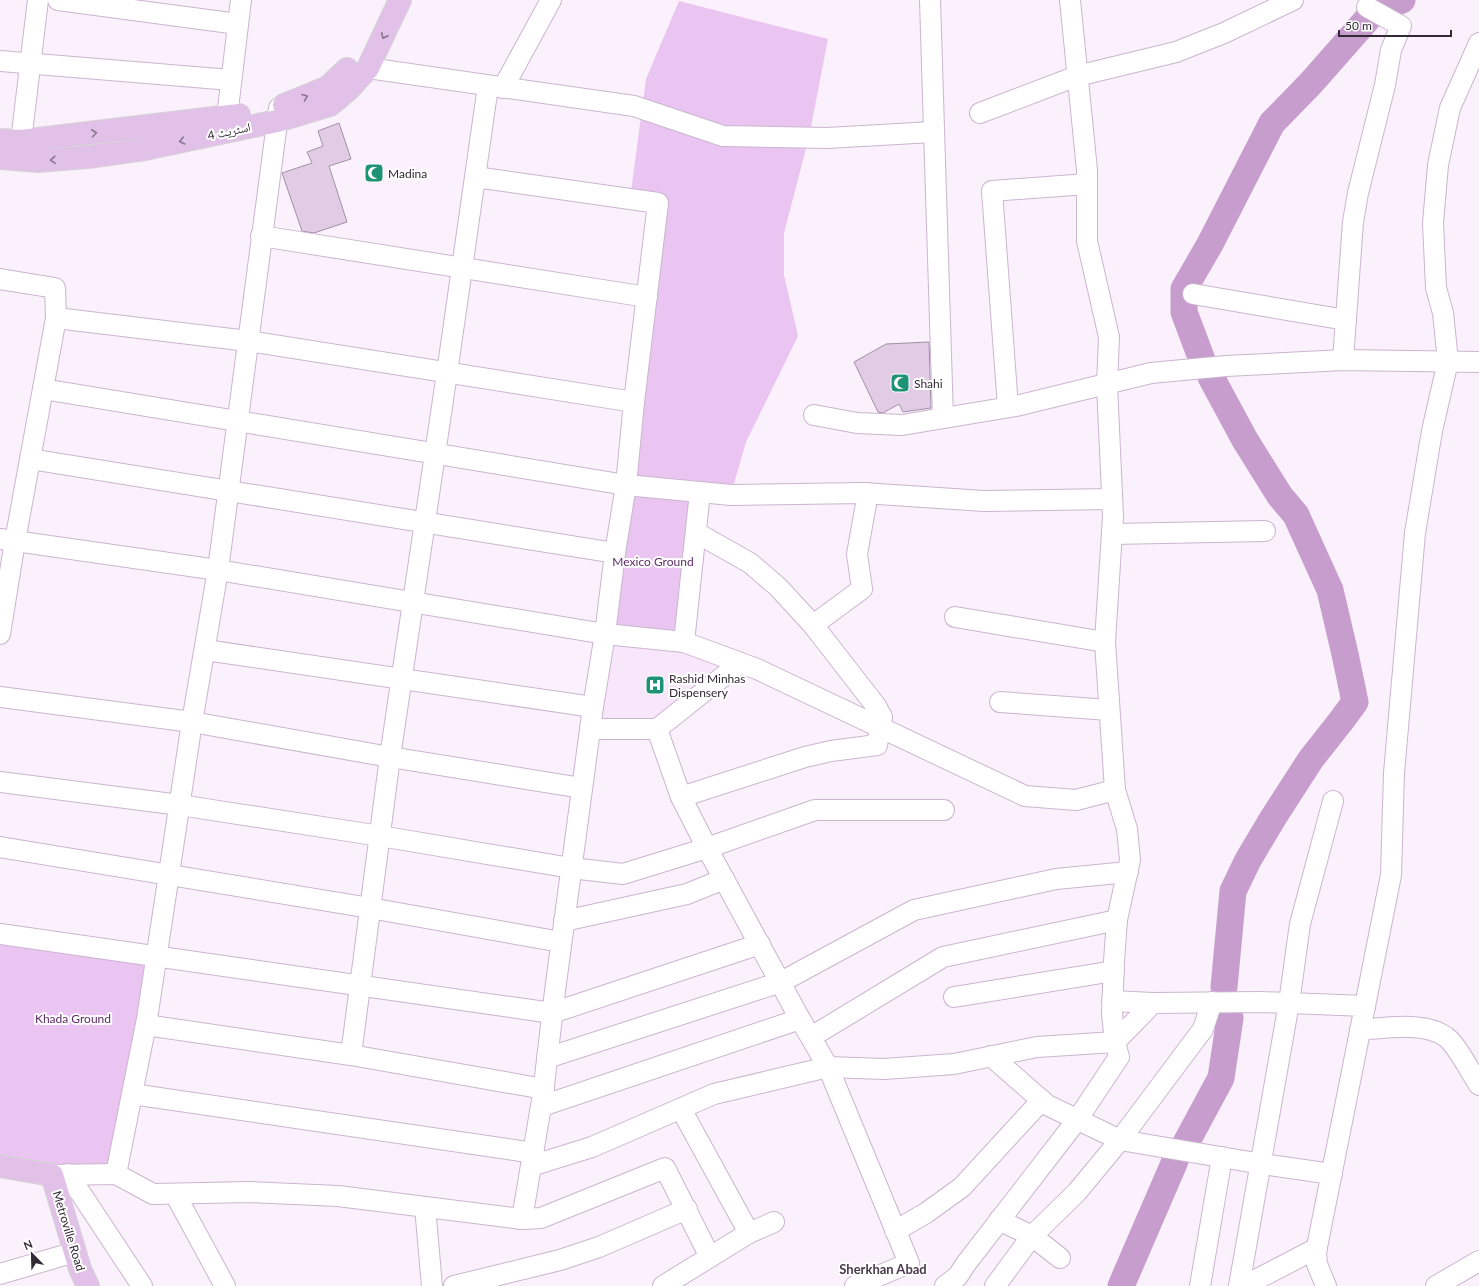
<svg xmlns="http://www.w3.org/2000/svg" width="1479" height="1286" viewBox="0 0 1479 1286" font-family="Lato,'Noto Naskh Arabic',sans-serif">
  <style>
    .built { fill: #f8e7fb }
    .green { fill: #eac5f1 }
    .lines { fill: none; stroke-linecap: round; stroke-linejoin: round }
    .river { stroke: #c79dce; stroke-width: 27 }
    .building { fill: #e1cbe5; stroke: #a48fa8 }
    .minor-casing { stroke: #cbb5cf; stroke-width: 22 }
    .major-casing { stroke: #d6d4d6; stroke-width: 24 }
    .minor { stroke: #fff; stroke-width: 20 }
    .major { stroke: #e1c1e7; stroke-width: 22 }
    .oneway { stroke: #89758d }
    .labels { text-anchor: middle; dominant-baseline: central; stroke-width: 4; stroke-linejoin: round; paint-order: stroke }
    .street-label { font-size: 12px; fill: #312933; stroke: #fff }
    .poi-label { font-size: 12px; fill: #312933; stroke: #fff; text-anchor: start }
    .park-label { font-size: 12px; fill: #5e2b68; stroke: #fff }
    .neighbourhood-label { font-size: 13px; font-weight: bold; fill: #4a384d; stroke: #fff }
  </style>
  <rect width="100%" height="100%" fill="#faf1fc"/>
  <path class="built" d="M606,635L740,663L657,729H590Z"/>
  <g class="green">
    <path d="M679,1L828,39L809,137L784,233V275L798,336L746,442L731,494L628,484L658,204L630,199L646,79Z"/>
    <path d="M627,486L699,494L681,642L606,635Z"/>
    <path d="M0,934L155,956L113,1173L0,1164Z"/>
  </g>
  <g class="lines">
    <g class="river">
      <path d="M1382,8L1402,0"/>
      <path d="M1202,360L1184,312V289L1210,244L1272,123L1311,83L1370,16"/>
      <path d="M1211,377L1245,440L1280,496L1296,515L1330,590L1345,654L1355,702L1341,721L1311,759L1273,818L1248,860L1233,891L1224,987"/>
      <path d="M1186,1143L1221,1078L1230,1018"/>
      <path d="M1121,1286L1175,1161"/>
    </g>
  </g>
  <g class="building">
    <path d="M339,123L351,159L329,166L347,222L314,233L302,231L282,173L312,163L307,152L323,146L318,131Z"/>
    <path d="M929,342L931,408L903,412L899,404L883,413L878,412L854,362L886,344Z"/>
  </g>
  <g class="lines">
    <defs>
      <g id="minor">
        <path d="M58,0L238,24"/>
        <path d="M930,0L943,418"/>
        <path d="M0,61L231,80"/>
        <path d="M368,68L634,106L723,136L827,138L933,132"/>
        <path d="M503,88L551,0"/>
        <path d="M980,113L1077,76L1176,52L1224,33L1293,0"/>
        <path d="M227,117L241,0"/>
        <path d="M21,141L38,0"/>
        <path d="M475,177L658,203L634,402L626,485L615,553L605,634L593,707L555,991L543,1094L522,1219"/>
        <path d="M261,236L647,297"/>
        <path d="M0,279L55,288L56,318L15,541L0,634"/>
        <path d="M1193,294L1346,320"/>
        <path d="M56,318L248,341L634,402"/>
        <path d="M1343,360L1353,222L1358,193L1385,85L1391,50L1401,26L1367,7"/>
        <path d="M43,389L626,485L731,495L863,493L984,501L1112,499"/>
        <path d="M1008,407L992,191L1087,184"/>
        <path d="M814,415L857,423L902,425L1016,406L1151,373L1226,366L1343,360L1479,362"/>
        <path d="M30,459L615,553"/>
        <path d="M1112,534L1265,531"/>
        <path d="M0,539L218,570L605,634L684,642L757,669L1025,796L1076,800L1115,790"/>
        <path d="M955,617L1105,642"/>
        <path d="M813,625L862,589L857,554L868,493"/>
        <path d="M684,642L700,492"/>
        <path d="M205,650L593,707"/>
        <path d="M0,697L192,722L390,757L582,788"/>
        <path d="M1000,702L1109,710"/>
        <path d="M590,729H657L740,663"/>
        <path d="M657,729L681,797L707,848L800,1019L828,1067L909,1263L855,1286"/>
        <path d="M0,782L180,805L380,836L571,868L623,874L707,848L815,810H944"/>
        <path d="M681,797L805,757L831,751L877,745L882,717L876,706L813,625L778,587L750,563L697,533"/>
        <path d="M0,847L370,908L561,942"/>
        <path d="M564,921L687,894L724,879"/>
        <path d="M0,934L552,1013L760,944"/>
        <path d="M954,997L1114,971"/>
        <path d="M1112,1001L1153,1003L1261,1002L1365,1006L1316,1252L1317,1264L1326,1286"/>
        <path d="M1365,1006L1391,875L1394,773L1415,533L1432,431L1448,361L1443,313L1436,288L1433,223L1438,165L1450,108L1479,43"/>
        <path d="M146,1025L351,1055L544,1089"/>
        <path d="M1360,1030C1385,1028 1425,1021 1446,1037C1457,1045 1471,1073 1479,1085"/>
        <path d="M811,1037L943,957L1117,920"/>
        <path d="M351,1055L390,757L447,373L488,86"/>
        <path d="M991,1056L1047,1105L1120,1140L1262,1164L1332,1174"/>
        <path d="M547,1058L781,982L914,910L1056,879L1128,872"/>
        <path d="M132,1094L534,1153"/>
        <path d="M542,1106L800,1019"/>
        <path d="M681,1109L749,1233"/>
        <path d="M531,1166L592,1147L714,1094L828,1067L884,1069L954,1064L1037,1047L1115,1042L1153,1003"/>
        <path d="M68,1174L142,1286"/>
        <path d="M116,1174L147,1019L192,722L218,570L279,108"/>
        <path d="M52,1175L116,1174L153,1194L251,1192L338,1196L522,1219L541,1218L665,1168L710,1257"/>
        <path d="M175,1194L225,1286"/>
        <path d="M425,1207L432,1286"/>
        <path d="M999,1220L1032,1236L1060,1258"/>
        <path d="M895,1231L926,1213L962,1187L1042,1100"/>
        <path d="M0,1274L75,1252"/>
        <path d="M454,1286L560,1260L599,1247L687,1209"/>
        <path d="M663,1286L749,1233L774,1222"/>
        <path d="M945,1286L958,1276L965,1265L1077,1120L1119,1057L1115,1042L1112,1014L1114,961L1117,920L1130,860L1127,829L1115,790L1105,642L1113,516L1107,385L1109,337L1087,241V170L1070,0"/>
        <path d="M995,1286L1032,1236L1077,1192L1120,1140L1203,1029L1212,1002"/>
        <path d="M1200,1286L1222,1157"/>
        <path d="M1239,1286L1289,1003L1300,924L1333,801"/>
        <path d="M1244,1286L1317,1248"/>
        <path d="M1436,1286L1479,1261"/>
      </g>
      <g id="major">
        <path d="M284,105L328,87L347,69"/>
        <path d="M0,140L21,141L239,115"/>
        <path d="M0,158L38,161L88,157L145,149L277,121L330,105L349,89L368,68L400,0"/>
        <path d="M0,1166L52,1175L80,1269L88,1286"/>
      </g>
    </defs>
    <use href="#minor" class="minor-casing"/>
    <use href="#major" class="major-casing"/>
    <use href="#minor" class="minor"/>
    <use href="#major" class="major"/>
  </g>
  <defs><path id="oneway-chevron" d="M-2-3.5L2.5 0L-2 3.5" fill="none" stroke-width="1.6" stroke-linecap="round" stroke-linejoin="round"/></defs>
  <g class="oneway">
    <use href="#oneway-chevron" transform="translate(384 36) rotate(116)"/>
    <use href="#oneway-chevron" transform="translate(305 97) rotate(-22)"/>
    <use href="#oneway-chevron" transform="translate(94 133) rotate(-7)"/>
    <use href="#oneway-chevron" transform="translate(182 141) rotate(168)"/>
    <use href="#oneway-chevron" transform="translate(53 160) rotate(176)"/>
  </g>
  <defs>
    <symbol id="mosque-square" viewBox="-11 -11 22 22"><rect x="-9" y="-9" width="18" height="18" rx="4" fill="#1e9275" stroke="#fff"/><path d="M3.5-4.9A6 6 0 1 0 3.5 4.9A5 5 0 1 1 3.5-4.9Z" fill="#fff"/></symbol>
    <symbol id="hospital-square" viewBox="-11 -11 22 22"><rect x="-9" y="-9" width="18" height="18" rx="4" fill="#1e9275" stroke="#fff"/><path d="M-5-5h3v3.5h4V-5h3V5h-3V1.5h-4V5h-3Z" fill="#fff"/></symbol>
  </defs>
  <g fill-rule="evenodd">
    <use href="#mosque-square" x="363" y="162" width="22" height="22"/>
    <use href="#mosque-square" x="889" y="372" width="22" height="22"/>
    <use href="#hospital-square" x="644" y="674" width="22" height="22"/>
  </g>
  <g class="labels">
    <g class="street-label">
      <text transform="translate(229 131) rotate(-12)">اسٹریٹ 4</text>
      <text transform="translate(69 1231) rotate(73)">Metroville Road</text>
    </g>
    <g class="poi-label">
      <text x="388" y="173">Madina</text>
      <text x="914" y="383">Shahi</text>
      <text x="669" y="678">Rashid Minhas<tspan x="669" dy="14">Dispensery</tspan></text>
    </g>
    <g class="park-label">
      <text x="653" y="561">Mexico Ground</text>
      <text x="73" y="1018">Khada Ground</text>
    </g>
    <g class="neighbourhood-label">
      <text x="883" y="1269">Sherkhan Abad</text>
    </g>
  </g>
  <g transform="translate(32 1254) rotate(337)" stroke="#ffffff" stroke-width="3" paint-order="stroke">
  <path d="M0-3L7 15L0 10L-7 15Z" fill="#312933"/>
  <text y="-6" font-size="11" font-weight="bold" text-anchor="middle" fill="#312933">N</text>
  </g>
  <path d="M1339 30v6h112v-6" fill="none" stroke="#312933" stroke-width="2"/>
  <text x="1345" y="30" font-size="12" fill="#312933" stroke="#ffffff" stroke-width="3" paint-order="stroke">50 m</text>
</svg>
